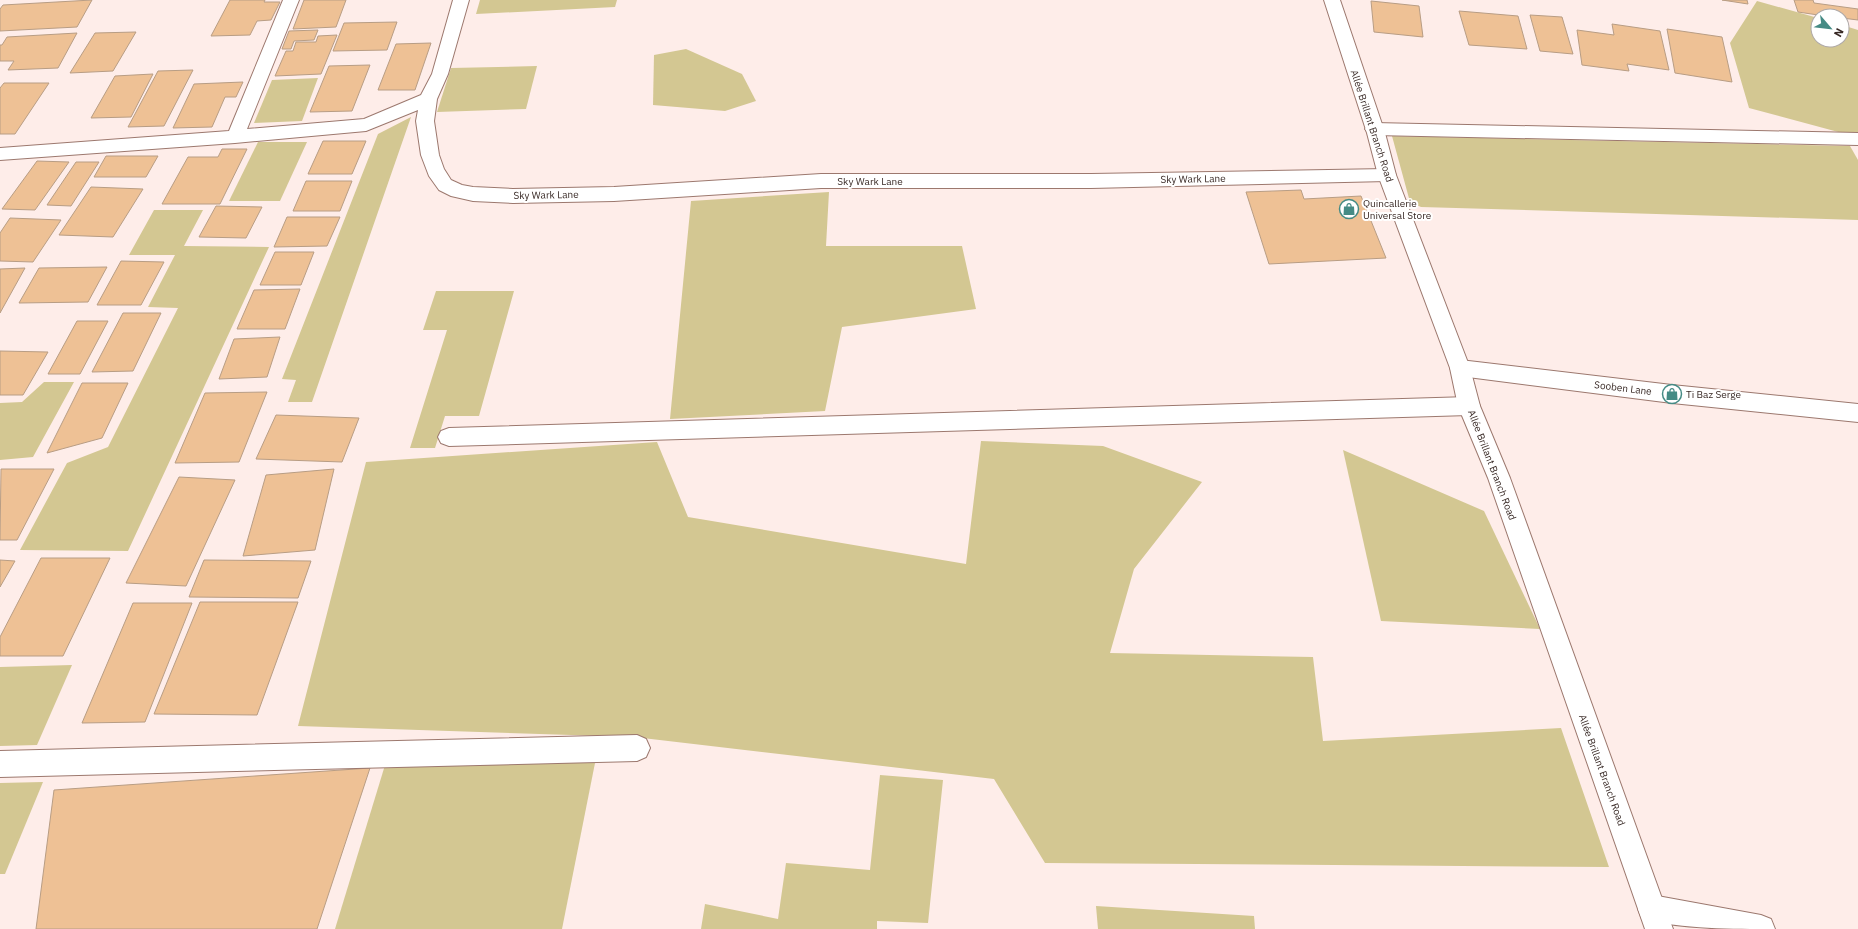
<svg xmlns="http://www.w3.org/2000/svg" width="1858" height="929" viewBox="0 0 1858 929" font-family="'IBM Plex Sans',sans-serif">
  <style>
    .green { fill: #d3c792 }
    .building { fill: #eec195; stroke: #b89d84 }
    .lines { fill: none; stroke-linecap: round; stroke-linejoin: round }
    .street-casing { stroke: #9c786e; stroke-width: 2 }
    .secondary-casing { stroke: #9c786e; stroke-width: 2 }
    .street { fill: #fff; fill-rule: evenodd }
    .secondary { fill: #fff; fill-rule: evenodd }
    .labels { text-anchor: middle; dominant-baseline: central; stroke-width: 4; stroke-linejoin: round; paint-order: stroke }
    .street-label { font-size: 10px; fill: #382925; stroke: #fff }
    .poi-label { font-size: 10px; fill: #382925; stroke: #fff; text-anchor: start }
  </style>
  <rect width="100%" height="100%" fill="#feede9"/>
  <g class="green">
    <path d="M480,0H617L615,7L476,14Z"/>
    <path d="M1757,1L1818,18V40H1842V25L1858,30V132L1842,133L1749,108L1730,43Z"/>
    <path d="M686,49L742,74L756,101L725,111L653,105L654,55Z"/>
    <path d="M537,66L526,109L437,112L451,68Z"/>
    <path d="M318,78L302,121L254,123L272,80Z"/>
    <path d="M411,117L312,402H288L296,380L282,379L378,134Z"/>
    <path d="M1392,136L1850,146L1858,160V220L1421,207L1410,202Z"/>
    <path d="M258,142H307L280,201H229Z"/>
    <path d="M829,192L826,246H962L976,309L842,327L825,411L670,419L691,201Z"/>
    <path d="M154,210H203L184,246L269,247L128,551L20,550L67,463L108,447L178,308L148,307L175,255H129Z"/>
    <path d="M436,291H514L479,416H445L435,448H410L447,330H423Z"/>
    <path d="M44,382H74L33,457L0,460V403L22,402Z"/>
    <path d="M981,441L1103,446L1202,482L1134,569L1110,653L1313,657L1323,741L1561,728L1609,867L1045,863L994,779L634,737L298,726L366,462L657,442L688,517L966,564Z"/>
    <path d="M1343,450L1484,511L1540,629L1381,621Z"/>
    <path d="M72,665L37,745L0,746V667Z"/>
    <path d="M389,752L596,758L562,929H335Z"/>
    <path d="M880,775L943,780L928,923L877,921V929H701L705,904L778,919L786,863L870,870Z"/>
    <path d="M43,782L5,874H0V783Z"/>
    <path d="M1096,906L1254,916L1255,929H1098Z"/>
  </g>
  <g class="building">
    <path d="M92,0L77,27L0,31V9L3,5Z"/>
    <path d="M230,0H265L264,2H280L271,20L257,21L250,35L211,36Z"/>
    <path d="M304,0H346L336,27L293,29Z"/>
    <path d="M1722,0H1747L1748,4Z"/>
    <path d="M1794,0H1813L1814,3L1858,9V20L1842,18V16H1825L1798,12Z"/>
    <path d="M1371,1L1419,6L1423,37L1374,32Z"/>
    <path d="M1459,11L1518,16L1527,49L1469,45Z"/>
    <path d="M1530,15L1562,17L1573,54L1540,51Z"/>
    <path d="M397,22L387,50L333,51L344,23Z"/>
    <path d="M1612,24L1660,31L1669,70L1627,64L1629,71L1582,65L1577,30L1614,35Z"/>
    <path d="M1667,29L1722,37L1732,82L1675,73Z"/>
    <path d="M318,30L314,40L294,41L291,49H282L289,31Z"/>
    <path d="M136,32L113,71L70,73L95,33Z"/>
    <path d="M77,33L58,68L8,70L14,61H0V45H2L7,37Z"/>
    <path d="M337,35L321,74L275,76L286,51H293L296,42H316L318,36Z"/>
    <path d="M431,43L415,90H378L396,44Z"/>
    <path d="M370,65L352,111L310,112L329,66Z"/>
    <path d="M193,70L164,126L128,127L158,71Z"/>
    <path d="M153,74L131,117L91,118L115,76Z"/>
    <path d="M243,82L236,97H225L212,127L173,128L194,84Z"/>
    <path d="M4,83H49L15,134H0V88Z"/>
    <path d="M323,141H366L352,174H308Z"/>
    <path d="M222,149H247L220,204H162L188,157H218Z"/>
    <path d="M106,156H158L146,177H94Z"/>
    <path d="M37,161L69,162L35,210L2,209Z"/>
    <path d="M76,162H99L71,206L47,205Z"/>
    <path d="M306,181H352L340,211H293Z"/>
    <path d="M91,187L143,189L113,237L59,235Z"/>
    <path d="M1301,190L1304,199L1361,196L1386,258L1269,264L1246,192Z"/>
    <path d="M216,206L262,207L246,238L199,237Z"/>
    <path d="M287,217H340L327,246L274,247Z"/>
    <path d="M10,218L61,220L33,262L0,261V233Z"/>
    <path d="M275,252H314L301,285H260Z"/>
    <path d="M121,261L164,262L141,305H97Z"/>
    <path d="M107,267L88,302L19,303L39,268Z"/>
    <path d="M25,268L0,313V269Z"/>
    <path d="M300,289L285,329H237L254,290Z"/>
    <path d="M123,313H161L133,371L92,372Z"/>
    <path d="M77,321H108L80,374H48Z"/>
    <path d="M280,337L267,377L219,379L234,339Z"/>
    <path d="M0,351L48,352L23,395H0Z"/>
    <path d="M82,383H128L102,438L47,453Z"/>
    <path d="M267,392L239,462L175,463L205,393Z"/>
    <path d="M276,415L359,418L342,462L256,459Z"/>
    <path d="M1,469H54L17,540H0Z"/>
    <path d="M334,469L315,550L243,556L266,475Z"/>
    <path d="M179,477L235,480L186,586L126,583Z"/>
    <path d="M41,558H110L63,656H0V637Z"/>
    <path d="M0,560L15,561L0,587Z"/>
    <path d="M204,560L311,561L298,598L189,597Z"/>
    <path d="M200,602H298L257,715L154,714Z"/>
    <path d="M133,603H192L145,722L82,723Z"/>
    <path d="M370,768L317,929H36L54,790Z"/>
  </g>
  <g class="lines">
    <defs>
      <g id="street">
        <path d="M283,0H299L247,129L364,119L421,95L432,74L453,0H469L448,74L437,99L434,121L439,155L444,169L451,180L462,185L473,187L513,189L614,187L821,174H1091L1387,169L1393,170L1396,175L1393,180L1387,181L1091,188H821L614,201L513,203L473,201L451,196L439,190L429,176L421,155L416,121L418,110L366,131L235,143L0,160V148L229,131Z"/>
        <path d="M1374,123L1858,133V145L1374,135L1368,133L1365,129L1368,125Z"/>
        <path d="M1460,360L1672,385L1858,404V422L1672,403L1460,376L1453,374L1450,368L1453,362Z"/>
        <path d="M1469,397L1477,400L1480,406L1477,412L1469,415L449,446L441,443L438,437L441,431L449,428Z"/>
        <path d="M637,735L646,739L650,748L646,757L637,761L0,777V751Z"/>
        <path d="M1652,895L1761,915L1771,919L1775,929C1732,929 1683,929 1642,919L1638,909L1642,899Z"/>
      </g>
      <path id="secondary" d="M1324,0H1340L1385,133L1396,175L1470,368L1480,406L1510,478L1673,929H1645L1488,478L1458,406L1450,368L1378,175L1367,133Z"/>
    </defs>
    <use href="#street" class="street-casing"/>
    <use href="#secondary" class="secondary-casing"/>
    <use href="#street" class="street"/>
    <use href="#secondary" class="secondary"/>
  </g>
  <defs>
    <symbol id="shop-ring" viewBox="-11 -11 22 22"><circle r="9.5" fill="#fff" stroke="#458b85" stroke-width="1.5"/><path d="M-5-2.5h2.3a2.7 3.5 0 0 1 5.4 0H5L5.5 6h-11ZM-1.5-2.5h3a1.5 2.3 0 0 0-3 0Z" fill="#458b85"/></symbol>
  </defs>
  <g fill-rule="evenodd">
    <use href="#shop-ring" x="1338" y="198" width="22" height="22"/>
    <use href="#shop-ring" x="1661" y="383" width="22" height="22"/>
  </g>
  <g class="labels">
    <g class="street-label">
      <text transform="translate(1372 126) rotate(72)">Allée Brillant Branch Road</text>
      <text transform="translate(1193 179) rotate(-1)">Sky Wark Lane</text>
      <text x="870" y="181">Sky Wark Lane</text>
      <text transform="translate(546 195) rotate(-1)">Sky Wark Lane</text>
      <text transform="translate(1623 388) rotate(7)">Sooben Lane</text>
      <text transform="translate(1492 465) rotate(69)">Allée Brillant Branch Road</text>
      <text transform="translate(1602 770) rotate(70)">Allée Brillant Branch Road</text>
    </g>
    <g class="poi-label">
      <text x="1363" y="203">Quincallerie<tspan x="1363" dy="12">Universal Store</tspan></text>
      <text x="1686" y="394">Ti Baz Serge</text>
    </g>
  </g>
  <g transform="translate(1830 28) rotate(118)"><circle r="19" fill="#ffffff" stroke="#afa9a8"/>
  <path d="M0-3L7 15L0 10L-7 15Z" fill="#458b85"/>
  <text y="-6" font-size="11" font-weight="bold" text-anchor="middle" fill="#382925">N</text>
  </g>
</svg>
